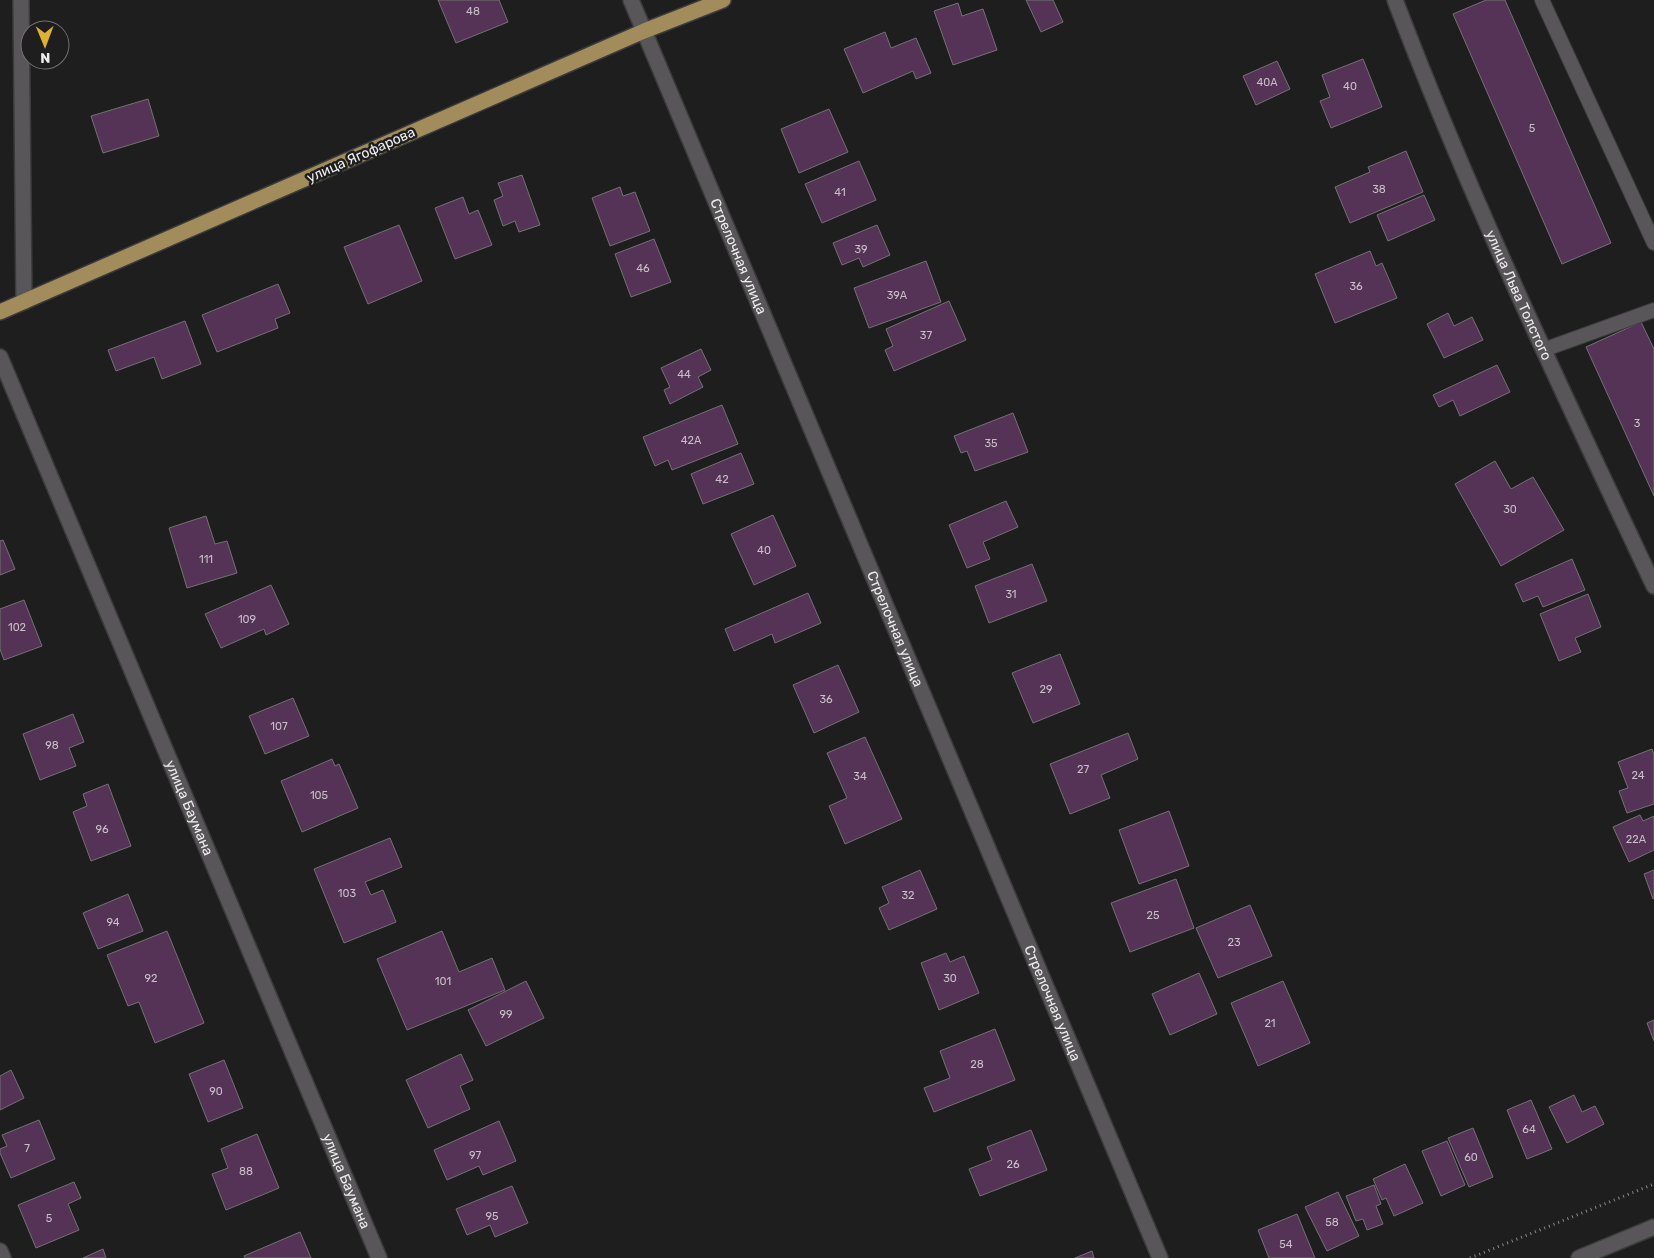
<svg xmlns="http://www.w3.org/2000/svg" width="1654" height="1258" viewBox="0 0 1654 1258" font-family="Rubik,sans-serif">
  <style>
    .building { fill: #553356; stroke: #737173 }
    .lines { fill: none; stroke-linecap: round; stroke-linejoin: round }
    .lane-casing { stroke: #3c3b3c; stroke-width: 16 }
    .street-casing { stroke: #3c3b3c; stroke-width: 18 }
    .primary-casing { stroke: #3c3b3c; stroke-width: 18 }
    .path { stroke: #8a898a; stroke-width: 3; stroke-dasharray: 1 4; stroke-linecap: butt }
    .lane { stroke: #585658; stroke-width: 14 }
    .street { stroke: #585658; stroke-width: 15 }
    .primary { stroke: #a28c5b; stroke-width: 15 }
    .labels { text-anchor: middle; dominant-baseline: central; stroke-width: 5; stroke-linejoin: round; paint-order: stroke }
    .number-label { font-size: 11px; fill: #c8bfc9 }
    .street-label { font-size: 14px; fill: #efeeef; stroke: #1f1e1f }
  </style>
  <rect width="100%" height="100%" fill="#1f1e1f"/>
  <g class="building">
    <path d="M438,0H499L508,22L456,43Z"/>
    <path d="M1026,0H1053L1063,22L1041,32Z"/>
    <path d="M1486,0H1505L1611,243L1562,264L1453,14Z"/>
    <path d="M958,3L962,16L983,9L997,50L953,65L934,11Z"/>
    <path d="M885,32L891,48L916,38L931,73L916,79L913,71L863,93L844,49Z"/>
    <path d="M1363,59L1382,107L1331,128L1320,101L1330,97L1322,75Z"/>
    <path d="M1277,61L1290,89L1256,105L1243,76Z"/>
    <path d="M148,99L159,136L103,153L91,116Z"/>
    <path d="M829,109L848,152L799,173L781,129Z"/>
    <path d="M1406,151L1423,192L1350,223L1335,187L1370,172L1368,167Z"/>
    <path d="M859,161L876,200L822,223L805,184Z"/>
    <path d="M522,175L540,225L519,232L515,221L503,226L494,200L503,196L498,183Z"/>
    <path d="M620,187L623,196L635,192L650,231L610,246L592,198Z"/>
    <path d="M1424,195L1435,220L1388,241L1377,215Z"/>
    <path d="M463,197L469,214L478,210L492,245L455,259L435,208Z"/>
    <path d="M399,225L422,281L368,304L344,247Z"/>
    <path d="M877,225L890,255L863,267L859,258L842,265L833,243Z"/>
    <path d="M654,239L671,282L631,297L615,254Z"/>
    <path d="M1370,251L1376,266L1382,263L1397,298L1335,323L1315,274Z"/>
    <path d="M926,261L941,302L869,328L854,288Z"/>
    <path d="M278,284L290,313L275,319L278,328L217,352L202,315Z"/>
    <path d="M949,301L966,340L894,371L885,350L893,346L886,329Z"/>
    <path d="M1448,313L1454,326L1472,317L1483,340L1444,358L1427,324Z"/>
    <path d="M185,321L201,364L162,379L154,357L116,371L108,350Z"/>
    <path d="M1641,322L1654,349V496L1586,347Z"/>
    <path d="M701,349L711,370L698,377L703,387L670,404L664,390L670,387L661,368Z"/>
    <path d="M1497,365L1510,392L1460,416L1453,400L1439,407L1433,395Z"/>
    <path d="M722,405L738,444L672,470L668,460L655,466L643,437Z"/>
    <path d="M1013,413L1028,452L975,471L967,451L961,453L954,436Z"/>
    <path d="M741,453L754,484L703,504L691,474Z"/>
    <path d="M1495,461L1511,489L1533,477L1564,530L1501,566L1455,484Z"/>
    <path d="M1006,501L1018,527L983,542L990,559L967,568L949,525Z"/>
    <path d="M773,515L796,566L754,585L731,534Z"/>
    <path d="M206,516L215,544L227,541L237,573L187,588L169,528Z"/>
    <path d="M3,540L15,569L0,575V541Z"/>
    <path d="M1572,559L1585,590L1543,607L1538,596L1523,602L1515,584Z"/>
    <path d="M1032,564L1047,601L989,623L975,586Z"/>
    <path d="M271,585L289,624L266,635L264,629L221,648L205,614Z"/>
    <path d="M808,593L821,623L775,643L772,634L734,651L725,629Z"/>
    <path d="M1588,594L1601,627L1575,638L1581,652L1559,661L1540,614Z"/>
    <path d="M24,600L42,646L4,660L0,649V609Z"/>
    <path d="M1060,654L1080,704L1033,723L1012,673Z"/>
    <path d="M838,665L859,712L814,733L793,685Z"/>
    <path d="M293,698L309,736L265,754L249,716Z"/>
    <path d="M73,714L84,742L69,748L76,766L40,780L23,734Z"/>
    <path d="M1128,733L1138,759L1101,775L1110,798L1070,814L1050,764Z"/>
    <path d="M865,737L902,819L845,844L829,806L847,798L827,753Z"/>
    <path d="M1652,749L1654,754V804L1627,813L1619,791L1628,788L1618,762Z"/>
    <path d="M332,759L335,766L339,764L358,808L302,832L281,781Z"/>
    <path d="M108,784L131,846L91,861L73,812L87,806L83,794Z"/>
    <path d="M1169,811L1189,866L1139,884L1119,830Z"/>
    <path d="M1640,815L1643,821L1654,816V850L1629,862L1613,827Z"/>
    <path d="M390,838L402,867L365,882L371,895L383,890L396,922L344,943L314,869Z"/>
    <path d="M920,870L937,909L889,930L879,908L889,903L882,887Z"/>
    <path d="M1654,870V898L1653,899L1644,874Z"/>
    <path d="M1176,879L1194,928L1130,952L1111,903Z"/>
    <path d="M128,894L143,931L98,949L83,913Z"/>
    <path d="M1250,905L1272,956L1218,978L1196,928Z"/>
    <path d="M167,931L204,1023L155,1043L139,1002L128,1006L107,955Z"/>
    <path d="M442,931L459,972L492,958L505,990L407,1030L377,959Z"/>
    <path d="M946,953L950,962L964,956L979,993L939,1010L921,963Z"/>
    <path d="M1199,973L1217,1014L1170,1035L1152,994Z"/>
    <path d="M526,981L544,1018L486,1046L468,1010Z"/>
    <path d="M1283,981L1310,1043L1258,1066L1231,1003Z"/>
    <path d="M1654,1020V1041L1647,1023Z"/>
    <path d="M995,1029L1015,1080L934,1112L924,1088L950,1078L940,1051Z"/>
    <path d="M461,1054L473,1080L460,1086L470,1109L428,1128L406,1080Z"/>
    <path d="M224,1060L243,1108L208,1122L189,1074Z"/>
    <path d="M11,1070L24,1098L0,1110V1076Z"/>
    <path d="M1574,1095L1582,1112L1595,1106L1604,1124L1567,1143L1549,1107Z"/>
    <path d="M1531,1100L1552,1149L1527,1159L1507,1110Z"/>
    <path d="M39,1120L55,1159L11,1178L0,1153V1149L7,1146L2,1135Z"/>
    <path d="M499,1121L516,1161L483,1175L479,1166L447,1180L434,1150Z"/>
    <path d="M1473,1128L1493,1177L1469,1187L1448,1138Z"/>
    <path d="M1031,1130L1047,1170L980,1196L969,1169L992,1160L987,1147Z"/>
    <path d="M257,1134L279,1188L226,1210L212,1174L228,1168L221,1149Z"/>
    <path d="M1447,1141L1465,1185L1441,1196L1422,1151Z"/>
    <path d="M1405,1164L1423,1203L1394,1216L1386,1198L1382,1200L1373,1179Z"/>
    <path d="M74,1182L81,1198L68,1204L79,1230L36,1248L18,1205Z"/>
    <path d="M1374,1185L1381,1204L1376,1206L1383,1224L1367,1230L1363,1219L1356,1221L1346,1196Z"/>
    <path d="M512,1186L528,1223L495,1237L490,1225L467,1235L456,1209Z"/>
    <path d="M1338,1192L1359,1236L1327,1251L1305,1207Z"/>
    <path d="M1297,1214L1315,1258H1269L1258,1230Z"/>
    <path d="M300,1232L311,1258H245L244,1256Z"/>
    <path d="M103,1249L106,1258H83Z"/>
    <path d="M1092,1251L1094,1258H1075Z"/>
  </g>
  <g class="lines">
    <defs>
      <g id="lane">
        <path d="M1542,0L1654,243"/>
        <path d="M1543,350L1654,310"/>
      </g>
      <g id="street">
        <path d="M21,0L24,302"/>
        <path id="s1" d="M631,0L1160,1258"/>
        <path id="s2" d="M1395,0C1471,200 1563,393 1654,586"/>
        <path id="s3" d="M0,357L379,1258"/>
        <path d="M0,1251L3,1258"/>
        <path d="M1579,1258L1654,1227"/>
      </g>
      <path id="primary" d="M0,312L644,31L723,0"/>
    </defs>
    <use href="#lane" class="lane-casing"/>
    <use href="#street" class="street-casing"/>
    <use href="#primary" class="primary-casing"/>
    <path class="path" d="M1470,1258L1654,1184"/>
    <use href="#lane" class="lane"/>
    <use href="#street" class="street"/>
    <use href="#primary" class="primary"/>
  </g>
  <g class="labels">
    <g class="number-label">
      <text x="473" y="11">48</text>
      <text x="1267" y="82">40А</text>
      <text x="1350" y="86">40</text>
      <text x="1532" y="128">5</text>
      <text x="1379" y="189">38</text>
      <text x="840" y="192">41</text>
      <text x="861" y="249">39</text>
      <text x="643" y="268">46</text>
      <text x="1356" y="286">36</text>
      <text x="897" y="295">39А</text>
      <text x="926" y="335">37</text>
      <text x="684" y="374">44</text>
      <text x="1637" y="423">3</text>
      <text x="691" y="440">42А</text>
      <text x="991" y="443">35</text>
      <text x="722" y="479">42</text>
      <text x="1510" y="509">30</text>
      <text x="764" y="550">40</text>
      <text x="206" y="559">111</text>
      <text x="1011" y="594">31</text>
      <text x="247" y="619">109</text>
      <text x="17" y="627">102</text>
      <text x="1046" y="689">29</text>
      <text x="826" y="699">36</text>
      <text x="279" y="726">107</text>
      <text x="52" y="745">98</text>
      <text x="1083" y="769">27</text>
      <text x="1638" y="775">24</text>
      <text x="860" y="776">34</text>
      <text x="319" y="795">105</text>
      <text x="102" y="829">96</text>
      <text x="1636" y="839">22А</text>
      <text x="347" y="893">103</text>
      <text x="908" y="895">32</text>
      <text x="1153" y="915">25</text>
      <text x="113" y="922">94</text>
      <text x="1234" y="942">23</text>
      <text x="151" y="978">92</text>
      <text x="950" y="978">30</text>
      <text x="443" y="981">101</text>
      <text x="506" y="1014">99</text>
      <text x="1270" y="1023">21</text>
      <text x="977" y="1064">28</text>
      <text x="216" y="1091">90</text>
      <text x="1529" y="1129">64</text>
      <text x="27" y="1148">7</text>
      <text x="475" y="1155">97</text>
      <text x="1471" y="1157">60</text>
      <text x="1013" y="1164">26</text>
      <text x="246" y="1171">88</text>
      <text x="492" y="1216">95</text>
      <text x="49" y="1218">5</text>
      <text x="1332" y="1222">58</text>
      <text x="1286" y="1244">54</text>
    </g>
    <g class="street-label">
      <text transform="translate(361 155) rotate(-24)">улица Ягофарова</text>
      <text stroke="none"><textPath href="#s1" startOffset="278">Стрелочная улица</textPath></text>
      <text stroke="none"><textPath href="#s2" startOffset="320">улица Льва Толстого</textPath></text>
      <text stroke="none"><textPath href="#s1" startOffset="682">Стрелочная улица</textPath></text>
      <text stroke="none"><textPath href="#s3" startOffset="489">улица Баумана</textPath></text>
      <text stroke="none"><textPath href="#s1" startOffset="1088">Стрелочная улица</textPath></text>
      <text stroke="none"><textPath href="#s3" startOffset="894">улица Баумана</textPath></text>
    </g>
  </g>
  <g transform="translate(45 45) rotate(179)"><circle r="24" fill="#1f1e1f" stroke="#727172"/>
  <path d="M0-4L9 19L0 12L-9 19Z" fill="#dfb034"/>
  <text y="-8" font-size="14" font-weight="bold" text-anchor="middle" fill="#efeeef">N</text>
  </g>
</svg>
